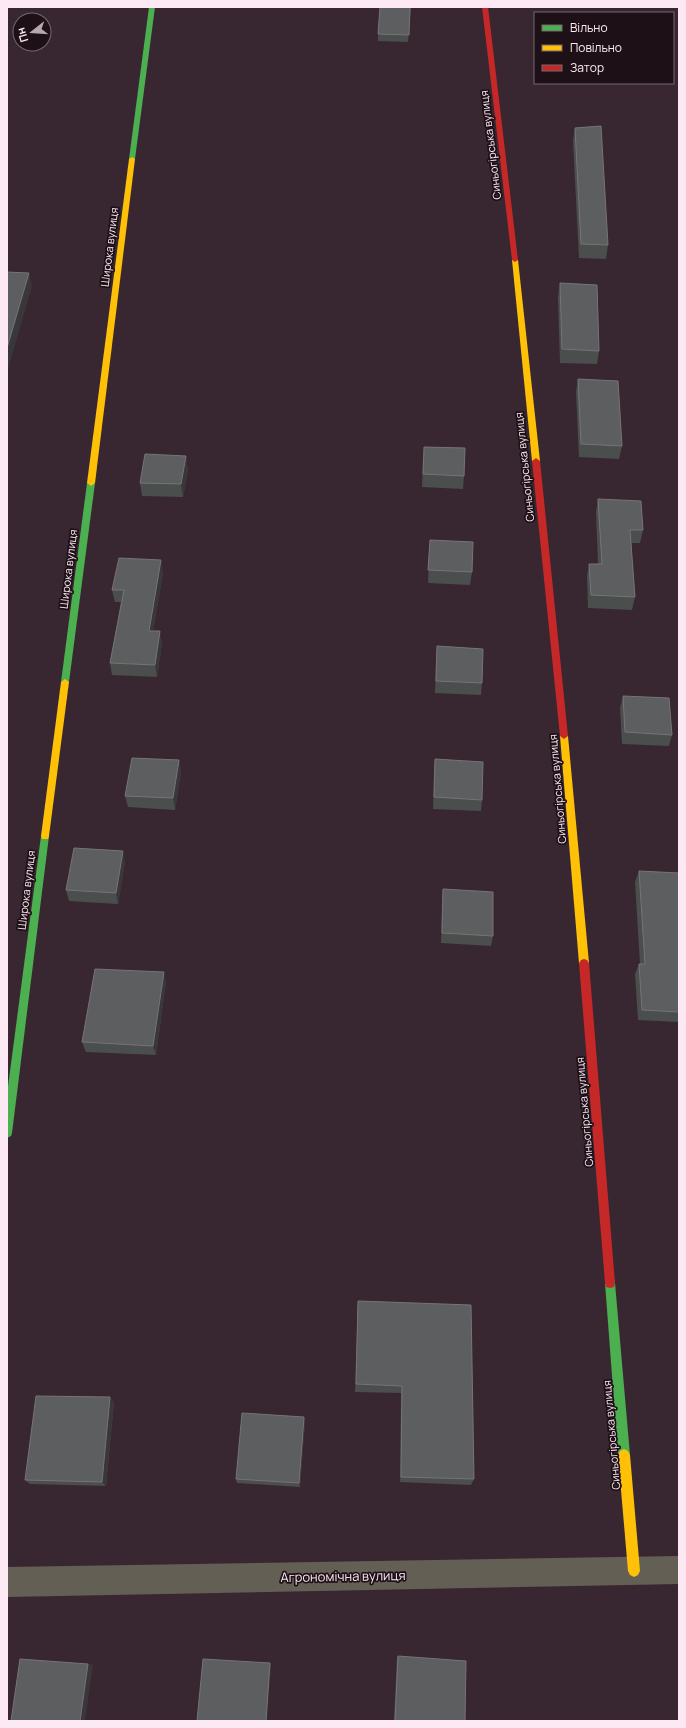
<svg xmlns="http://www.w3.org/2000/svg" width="686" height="1728" viewBox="0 0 686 1728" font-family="Manrope,sans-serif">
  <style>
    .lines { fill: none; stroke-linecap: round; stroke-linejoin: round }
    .street { fill: #645f55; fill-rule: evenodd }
    .fast { fill: #4caf50; fill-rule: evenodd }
    .slow { fill: #ffc107; fill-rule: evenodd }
    .jam { fill: #c62828; fill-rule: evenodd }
    .wall { fill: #4a4e4d }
    .shaded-wall { fill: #3a373a }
    .building { fill: #5d5e5f; stroke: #767476 }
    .labels { text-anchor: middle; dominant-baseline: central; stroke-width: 3.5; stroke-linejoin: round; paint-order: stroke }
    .street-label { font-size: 11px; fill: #fde9f3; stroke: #1d1017 }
    .near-street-label { font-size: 13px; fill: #fde9f3; stroke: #1d1017 }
  </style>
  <rect width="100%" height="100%" fill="#382730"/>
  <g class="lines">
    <path class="street" d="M679,1556V1584L7,1597V1567Z"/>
    <g class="fast">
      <path d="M149,7H155L135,159L132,161L129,159Z"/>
      <path d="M91,480L95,483L69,682L65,685L61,682L87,483Z"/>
      <path d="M45,832L48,833L49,836L12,1133L11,1136L7,1138V1094L41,836L42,833Z"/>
      <path d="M610,1278L614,1279L615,1283L630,1455L628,1459L624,1461L620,1459L618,1455L605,1283L606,1279Z"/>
    </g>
    <g class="slow">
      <path d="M132,157L135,159L95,483L91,486L87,483L129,159Z"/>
      <path d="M515,258L518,260L540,461L536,464L532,461L512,260Z"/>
      <path d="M65,679L69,682L49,836L48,839H42L41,836L61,682Z"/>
      <path d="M564,733L568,736L589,963L587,966L584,967L581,966L579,963L560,736Z"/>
      <path d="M624,1449L628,1451L630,1455L640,1571L638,1575L634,1577L630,1575L628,1571L618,1455L620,1451Z"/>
    </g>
    <g class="jam">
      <path d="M482,7H488L518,260L515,262L512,260Z"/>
      <path d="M536,458L540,461L568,736L564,739L560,736L532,461Z"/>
      <path d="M584,959L587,960L589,963L615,1283L614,1287L610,1288L606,1287L605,1283L579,963L581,960Z"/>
    </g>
  </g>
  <g class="wall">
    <path d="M411,7L408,42L378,41V34Z"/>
    <path d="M575,128L608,245L606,259L579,258L573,141Z"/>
    <path d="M560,283L599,351L597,364L560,363L558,297Z"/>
    <path d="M578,379L622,446L619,459L579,457L576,392Z"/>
    <path d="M423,460L464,476L463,489L422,487Z"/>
    <path d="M188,469L183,497L142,496L140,483Z"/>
    <path d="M598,499L643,530L640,543H631L635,597L632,610L588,608L587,576L589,564H598L596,512Z"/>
    <path d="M430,540L472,572L470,585L428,583Z"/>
    <path d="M163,573L153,631L162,643L157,677L112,675L110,663L121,602H115L112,590Z"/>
    <path d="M437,646L482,683L481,695L435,693L436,659Z"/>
    <path d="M623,696L672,735L669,746L622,744L620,708Z"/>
    <path d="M435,759L482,800L481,811L433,809L434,771Z"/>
    <path d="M179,760L181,772L175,810L128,807L125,796Z"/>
    <path d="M125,862L118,904L69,901L66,890Z"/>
    <path d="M639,871L679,873V1022L638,1020L635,974L639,964H640L635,882Z"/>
    <path d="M443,889L493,936L491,946L441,943L442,900Z"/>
    <path d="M166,982L156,1055L86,1052L82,1042Z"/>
    <path d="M358,1301L474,1479L471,1485L400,1482L401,1393L355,1392Z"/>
    <path d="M114,1402L106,1486L30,1484L25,1480Z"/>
    <path d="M304,1417L305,1422L300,1487L237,1483L236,1479Z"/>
    <path d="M398,1656L465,1721H394L397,1657Z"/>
  </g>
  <g class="shaded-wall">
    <path d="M29,273L32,286L7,373V348Z"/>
    <path d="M186,456L188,469L183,497L181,484Z"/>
    <path d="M161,560L163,573L151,643L149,631Z"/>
    <path d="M160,631L162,643L157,677L155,665Z"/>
    <path d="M179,760L181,772L175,810L173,798Z"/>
    <path d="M123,851L125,862L118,904L116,893Z"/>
    <path d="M164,972L166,982L156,1055L153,1046Z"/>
    <path d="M110,1397L114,1402L106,1486L102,1482Z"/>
    <path d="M304,1417L305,1422L300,1487L299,1483Z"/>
    <path d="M270,1663L271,1665L267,1721H266Z"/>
    <path d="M88,1664L93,1665L85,1721H80Z"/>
  </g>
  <g class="building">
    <path d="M380,7H410L409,35L378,34Z"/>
    <path d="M601,126L608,245L581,244L575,128Z"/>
    <path d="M7,272L29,273L7,348Z"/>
    <path d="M560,283L597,285L599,351L562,349Z"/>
    <path d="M578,379L618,381L622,446L581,444Z"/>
    <path d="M424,447L465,448L464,476L423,474Z"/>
    <path d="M145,454L186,456L181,484L140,483Z"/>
    <path d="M598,499L641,501L643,530H630L635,597L591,595L589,564H602Z"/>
    <path d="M430,540L473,542L472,572L428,570Z"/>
    <path d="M119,558L161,560L149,631H160L155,665L110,663L124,590H112Z"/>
    <path d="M437,646L483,649L482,683L436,681Z"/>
    <path d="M623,696L669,698L672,735L625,732Z"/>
    <path d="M132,758L179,760L173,798L125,796Z"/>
    <path d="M435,759L483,762L482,800L434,797Z"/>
    <path d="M74,848L123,851L116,893L66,890Z"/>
    <path d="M639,871L679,873V1012L642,1010L639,964H645Z"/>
    <path d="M443,889L493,892V936L442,933Z"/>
    <path d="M95,969L164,972L153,1046L82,1042Z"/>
    <path d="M358,1301L471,1305L474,1479L401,1477L402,1386L356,1384Z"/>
    <path d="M36,1396L110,1397L102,1482L25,1480Z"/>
    <path d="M242,1413L304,1417L299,1483L236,1479Z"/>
    <path d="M398,1656L466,1661L465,1721H395Z"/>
    <path d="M20,1659L88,1664L80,1721H11Z"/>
    <path d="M203,1659L270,1663L266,1721H197Z"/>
  </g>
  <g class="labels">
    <g class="street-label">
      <text transform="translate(490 145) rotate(-97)">Синьогірська вулиця</text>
      <text transform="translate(109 247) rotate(-83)">Широка вулиця</text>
      <text transform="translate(524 467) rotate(-96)">Синьогірська вулиця</text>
      <text transform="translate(68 569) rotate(-83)">Широка вулиця</text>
      <text transform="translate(557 789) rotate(-95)">Синьогірська вулиця</text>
      <text transform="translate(26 890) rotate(-83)">Широка вулиця</text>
      <text transform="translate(584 1112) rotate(-95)">Синьогірська вулиця</text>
      <text transform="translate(611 1435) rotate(-95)">Синьогірська вулиця</text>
    </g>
    <g class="near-street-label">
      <text transform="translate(343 1576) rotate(-1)">Агрономічна вулиця</text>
    </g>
  </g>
  <rect width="686" height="1728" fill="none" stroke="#fde9f3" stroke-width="16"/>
  <rect x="534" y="12" width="140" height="72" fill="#1d1017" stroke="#77676f"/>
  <rect x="542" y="25" width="20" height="6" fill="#4caf50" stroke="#77676f"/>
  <text x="570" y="32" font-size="12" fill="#fde9f3">Вільно</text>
  <rect x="542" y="45" width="20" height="6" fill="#ffc107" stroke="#77676f"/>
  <text x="570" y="52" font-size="12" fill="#fde9f3">Повільно</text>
  <rect x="542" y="65" width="20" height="6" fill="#c62828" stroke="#77676f"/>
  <text x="570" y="72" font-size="12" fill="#fde9f3">Затор</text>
  <g transform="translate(32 32) rotate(253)"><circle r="19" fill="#1d1017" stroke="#77676f"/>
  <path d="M0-3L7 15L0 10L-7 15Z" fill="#b8a5af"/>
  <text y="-6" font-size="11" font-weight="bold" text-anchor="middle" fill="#fde9f3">Пн</text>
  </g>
</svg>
